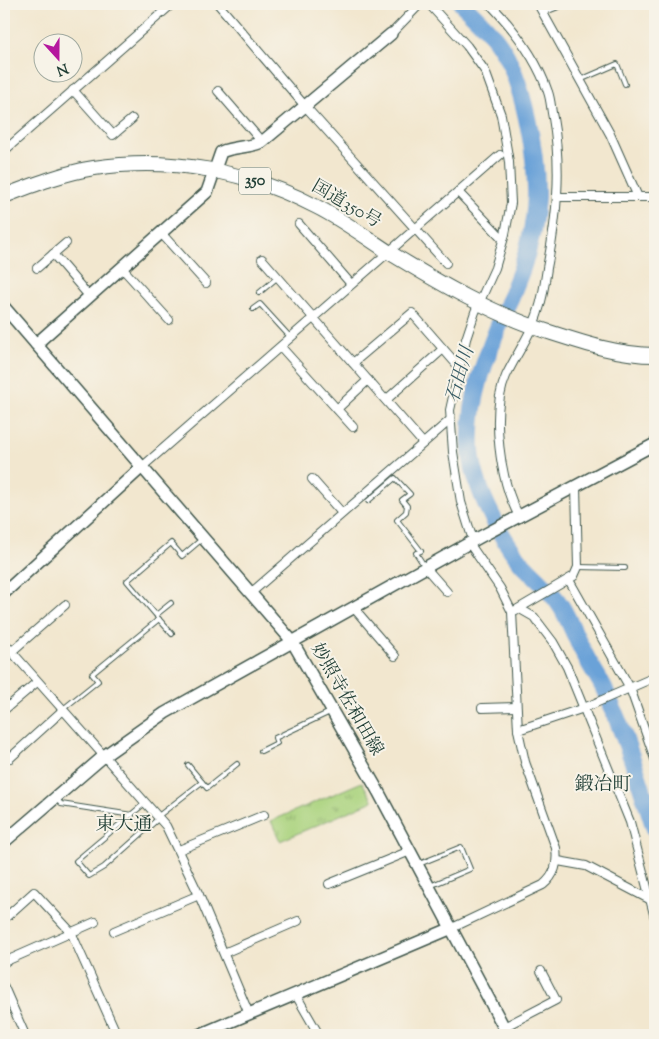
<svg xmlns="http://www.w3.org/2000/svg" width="659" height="1039" viewBox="0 0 659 1039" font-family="'Sorts Mill Goudy','Noto Serif JP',serif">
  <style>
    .park { fill: url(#park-tufts); stroke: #648859 }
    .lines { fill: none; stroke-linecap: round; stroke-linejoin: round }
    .river { stroke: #6aa2d8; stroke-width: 18 }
    .lane-casing { stroke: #3f564b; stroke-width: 6 }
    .street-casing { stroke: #3f564b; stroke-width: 10 }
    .secondary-casing { stroke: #3f564b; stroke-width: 14 }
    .highway-casing { stroke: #3f564b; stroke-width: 16 }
    .lane { stroke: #fff; stroke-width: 4 }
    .street { stroke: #fff; stroke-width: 8 }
    .secondary { stroke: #fff; stroke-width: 11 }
    .highway { stroke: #fff; stroke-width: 14 }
    .labels { text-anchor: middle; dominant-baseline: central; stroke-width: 4; stroke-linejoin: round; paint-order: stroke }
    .shield { fill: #f7f3e8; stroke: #60746a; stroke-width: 1 }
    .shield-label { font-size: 16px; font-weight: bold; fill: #1f3d34 }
    .street-label { font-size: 18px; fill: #1f3d34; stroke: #f7f3e8 }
    .water-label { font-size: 19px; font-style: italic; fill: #365b65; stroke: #f7f3e8 }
    .neighbourhood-label { font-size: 19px; fill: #1f3d34; stroke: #f7f3e8 }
  </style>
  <defs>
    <pattern id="park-tufts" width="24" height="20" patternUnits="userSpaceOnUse" patternTransform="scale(1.25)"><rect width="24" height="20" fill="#aad37e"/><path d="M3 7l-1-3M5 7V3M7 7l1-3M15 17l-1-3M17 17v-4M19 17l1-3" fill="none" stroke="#8aac68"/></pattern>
  </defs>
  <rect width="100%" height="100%" fill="#f7f3e8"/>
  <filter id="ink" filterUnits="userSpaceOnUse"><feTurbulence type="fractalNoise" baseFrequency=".02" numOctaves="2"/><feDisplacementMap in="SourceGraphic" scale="10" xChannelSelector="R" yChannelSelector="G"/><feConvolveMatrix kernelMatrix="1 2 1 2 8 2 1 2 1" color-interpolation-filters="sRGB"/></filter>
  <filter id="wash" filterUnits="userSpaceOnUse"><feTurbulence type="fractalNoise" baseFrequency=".0096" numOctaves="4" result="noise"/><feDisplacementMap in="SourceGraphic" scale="20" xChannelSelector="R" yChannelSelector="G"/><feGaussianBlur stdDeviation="1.12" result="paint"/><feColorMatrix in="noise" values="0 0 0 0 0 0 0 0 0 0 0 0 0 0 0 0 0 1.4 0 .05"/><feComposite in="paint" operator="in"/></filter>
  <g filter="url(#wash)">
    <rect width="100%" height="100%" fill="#f2e7cf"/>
    <path class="park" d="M362,782L373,801L280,841L271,821Z"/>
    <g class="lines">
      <path class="river" d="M462,4C475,16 489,29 499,44C523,78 537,155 536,197C535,221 530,245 522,268C500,328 467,384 471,450C473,484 498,534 520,561C534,577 551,589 562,608C571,624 577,641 586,657C592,669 601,680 606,693C626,737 640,783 655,829"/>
    </g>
  </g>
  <g filter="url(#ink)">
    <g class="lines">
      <defs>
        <g id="lane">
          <path d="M543,13L566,4"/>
          <path d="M580,80L617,64L625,84"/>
          <path d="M259,293L278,277"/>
          <path d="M253,309L260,304L291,338"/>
          <path d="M368,501L395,478L410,494L402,500L407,506L406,512L397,520L421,551L416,553L425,567"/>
          <path d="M578,567L625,568"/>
          <path d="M171,603L156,615L127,581L171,543L182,556L202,539"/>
          <path d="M157,617L172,634"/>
          <path d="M63,709L98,681L92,674L159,619"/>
          <path d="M261,751L277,743L275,738L330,712"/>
          <path d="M188,765L207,788L237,764"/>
          <path d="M57,799L61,804L132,815"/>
          <path d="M145,803L76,861L89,876L104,867L159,818"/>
          <path d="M157,817L202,782"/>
          <path d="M419,864L461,847L470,869L430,886"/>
        </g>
        <g id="street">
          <path d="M218,4L305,106L446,263"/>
          <path d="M429,4L467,46L485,71L501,115L509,162L511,203L505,234L495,268L475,312L466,339L450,410L453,452L461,502L471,534L476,540"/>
          <path d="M490,4C514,29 537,59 548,92C551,100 551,110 553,118C562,169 557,217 547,268C545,282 543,298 538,312C531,335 516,354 506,376C490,412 500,482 519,516"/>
          <path d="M538,4L610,134L638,197"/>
          <path d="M391,34L420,4"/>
          <path d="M73,90L113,135L132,119"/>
          <path d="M218,91L262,142"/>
          <path d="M4,151L172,4"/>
          <path d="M458,192L503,239"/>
          <path d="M558,197H655"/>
          <path d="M299,224L351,284"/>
          <path d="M161,233L206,283"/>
          <path d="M53,254L89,296"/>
          <path d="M262,259L423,443"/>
          <path d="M37,268L66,243"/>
          <path d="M122,268L169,320"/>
          <path d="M281,347L353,427"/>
          <path d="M353,363L412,313L459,367"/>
          <path d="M386,400L443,349"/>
          <path d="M337,409L368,380"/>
          <path d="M142,467L500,155"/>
          <path d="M312,479L342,513"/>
          <path d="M425,567L447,592"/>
          <path d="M569,580L630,688L655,759"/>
          <path d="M252,592L449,421"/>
          <path d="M353,607L395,656"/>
          <path d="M520,609L534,617L553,642L567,667L630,822L655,918"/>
          <path d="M516,610L574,576L578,567L576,486"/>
          <path d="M4,643L166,826L199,895L249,1014"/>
          <path d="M11,652L65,605"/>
          <path d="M482,708L516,707"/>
          <path d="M4,710L37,682"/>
          <path d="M518,730L584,708L655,677"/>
          <path d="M10,758L62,711"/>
          <path d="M179,850L264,815"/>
          <path d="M558,861L586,866L649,899"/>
          <path d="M329,884L410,851"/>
          <path d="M4,919L34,892L71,932L117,1035"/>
          <path d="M452,928L543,885C555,875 558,864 556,848L525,762L518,730L512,612L500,588L469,543"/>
          <path d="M114,931L199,895"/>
          <path d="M224,953L298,921"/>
          <path d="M4,962L95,922"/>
          <path d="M4,987L25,1035"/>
          <path d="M296,995L319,1035"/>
          <path d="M504,1027L556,1000L541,971"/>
        </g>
        <g id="secondary">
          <path d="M4,307L292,641L378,791L508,1035"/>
          <path d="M36,344L207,192L221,152C234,146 249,148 262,142L391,34"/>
          <path d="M4,593L142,467"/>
          <path d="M4,842L104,756L165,713L480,537L655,444"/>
          <path d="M199,1035L452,928"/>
        </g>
        <path id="highway" d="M4,196C33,185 63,173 94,168C171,156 248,171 317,207C341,219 364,236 387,251C439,283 494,315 552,333C586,344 620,355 655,355"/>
      </defs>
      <use href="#lane" class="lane-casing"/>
      <use href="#street" class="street-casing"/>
      <use href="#secondary" class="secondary-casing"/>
      <use href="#highway" class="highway-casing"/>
      <use href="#lane" class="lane"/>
      <use href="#street" class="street"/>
      <use href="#secondary" class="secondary"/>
      <use href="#highway" class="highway"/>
    </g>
  </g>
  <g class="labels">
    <rect class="shield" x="239" y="167.5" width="32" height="27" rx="4"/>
    <g class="shield-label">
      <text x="255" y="181">350</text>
    </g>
    <g class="street-label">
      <text transform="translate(346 205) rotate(30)">国道350号</text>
      <text transform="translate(346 700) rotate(60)">妙照寺佐和田線</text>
    </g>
    <g class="water-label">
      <text transform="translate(461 375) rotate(-74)">石田川</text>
    </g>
    <g class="neighbourhood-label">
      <text x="603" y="785">鍛冶町</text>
      <text x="124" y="825">東大通</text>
    </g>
  </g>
  <rect width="659" height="1039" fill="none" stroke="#f7f3e8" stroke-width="20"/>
  <g transform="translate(58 58) rotate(159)"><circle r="24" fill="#f7f3e8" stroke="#a1aaa0"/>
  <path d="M0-4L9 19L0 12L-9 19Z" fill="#b5179e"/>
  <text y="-8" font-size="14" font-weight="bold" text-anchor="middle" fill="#1f3d34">N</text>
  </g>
</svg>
